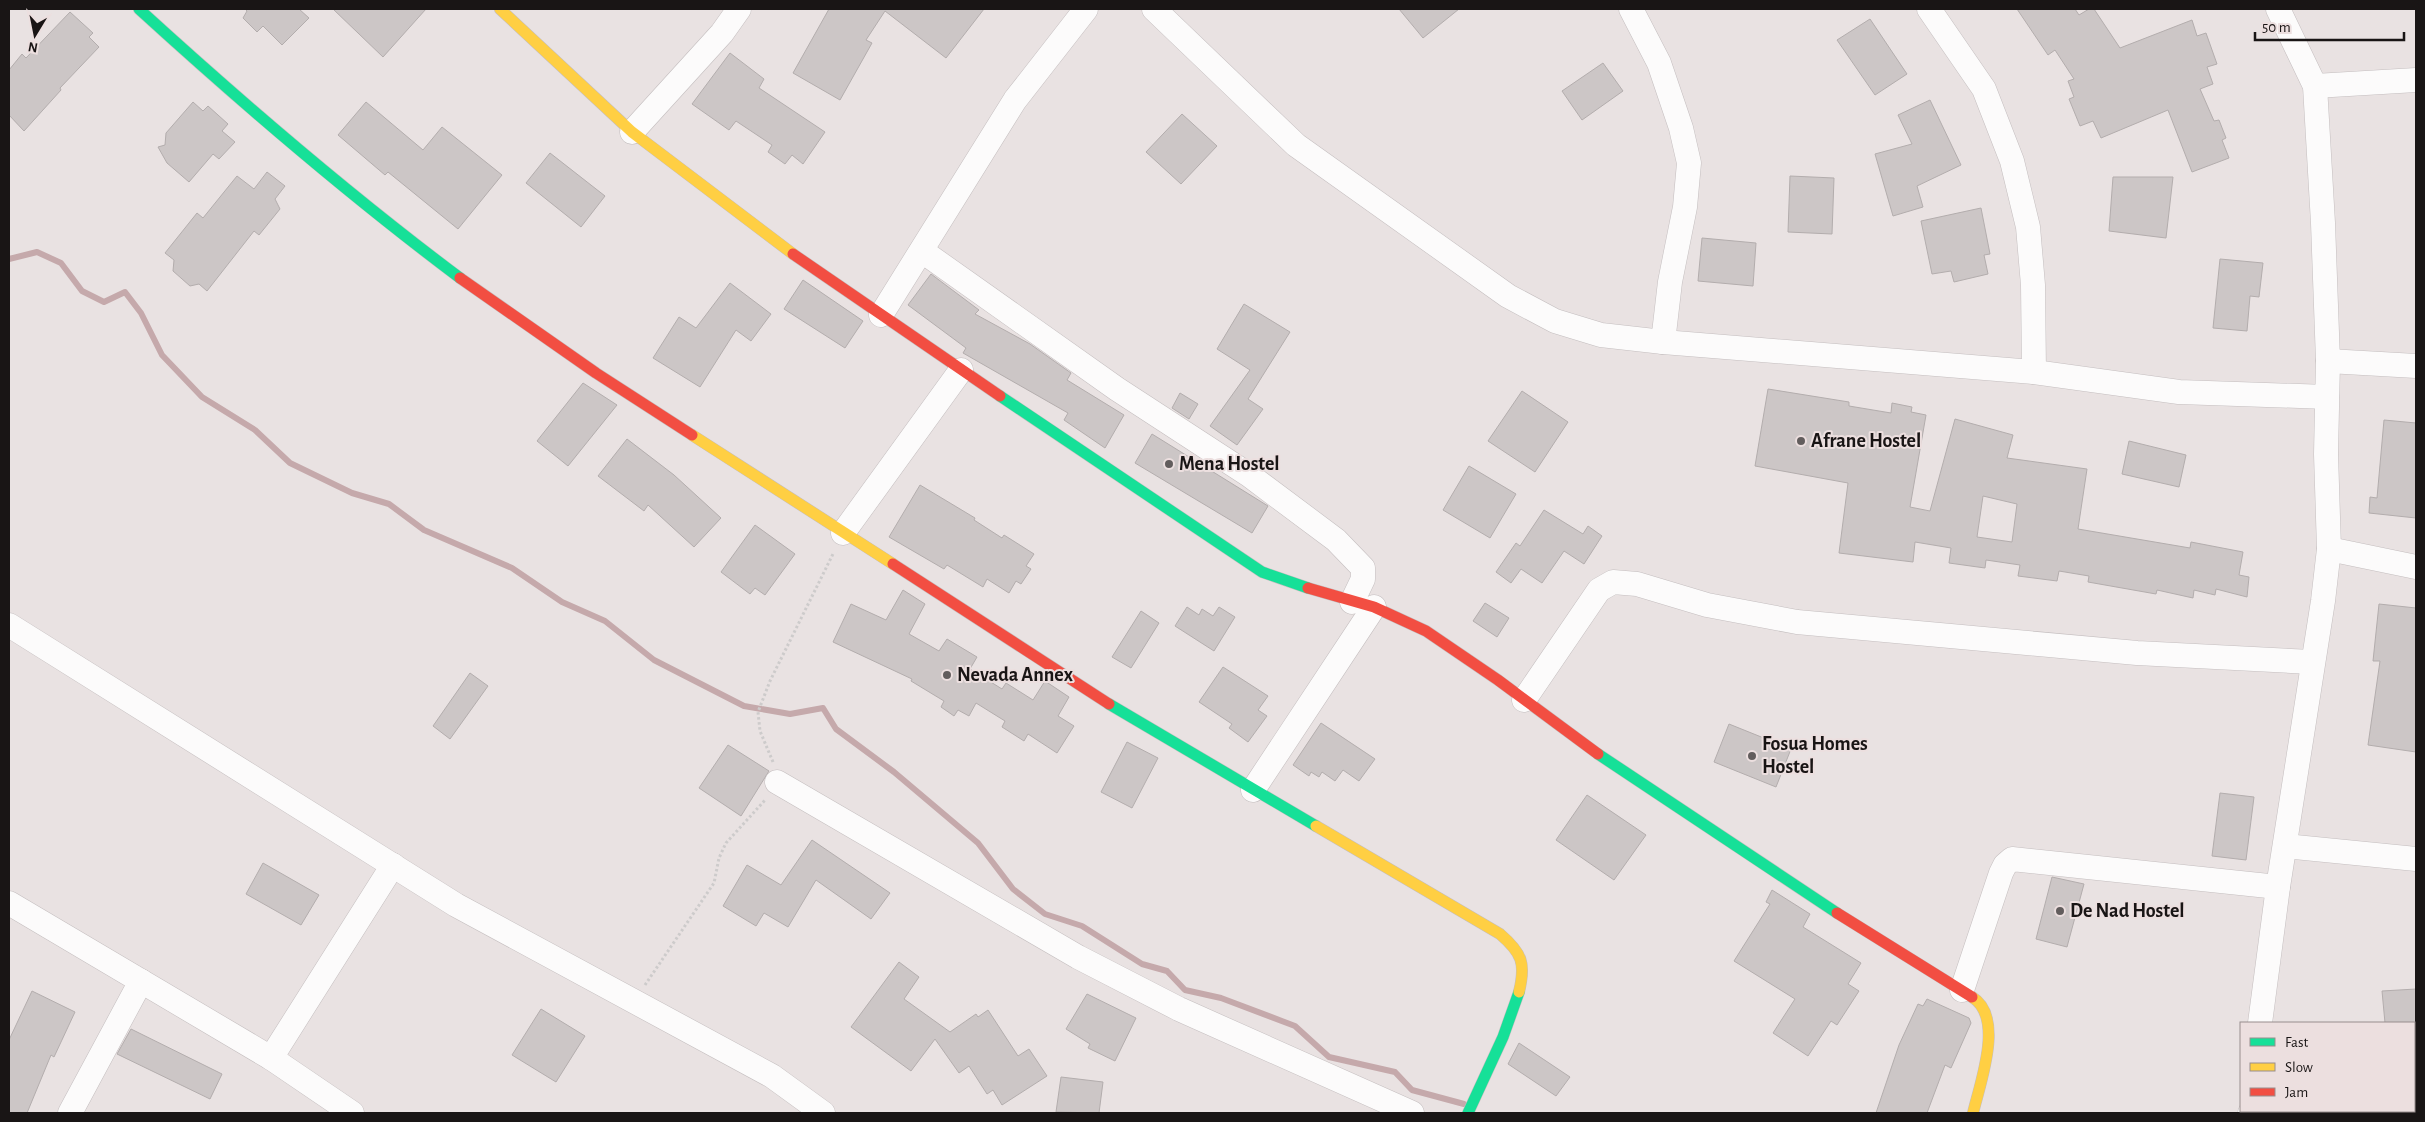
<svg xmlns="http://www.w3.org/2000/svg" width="2425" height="1122" viewBox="0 0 2425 1122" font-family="'Alegreya Sans',sans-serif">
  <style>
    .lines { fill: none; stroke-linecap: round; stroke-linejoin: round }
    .stream { stroke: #c5a9ab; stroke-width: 6 }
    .building { fill: #ccc6c6; stroke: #b3adad; fill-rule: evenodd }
    .street-casing { stroke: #c4bebf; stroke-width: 25 }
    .fast-casing { stroke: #c4bebf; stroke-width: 12 }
    .slow-casing { stroke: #c4bebf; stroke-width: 12 }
    .jam-casing { stroke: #c4bebf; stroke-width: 12 }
    .path { stroke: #cdcbcb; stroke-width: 3; stroke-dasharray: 2.5 2.5; stroke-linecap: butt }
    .street { stroke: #fcfbfb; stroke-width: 24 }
    .fast { stroke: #16e098; stroke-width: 11 }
    .slow { stroke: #ffcf43; stroke-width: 11 }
    .jam { stroke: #f24e42; stroke-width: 11 }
    .poi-dot { fill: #625d5d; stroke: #ecdfdf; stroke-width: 2 }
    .labels { text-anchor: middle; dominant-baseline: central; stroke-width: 4; stroke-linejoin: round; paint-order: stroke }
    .poi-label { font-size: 20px; font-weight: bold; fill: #191515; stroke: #ecdfdf; text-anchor: start }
  </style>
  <rect width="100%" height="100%" fill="#e9e2e2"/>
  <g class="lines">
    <path class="stream" d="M9,259L37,252L61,263L82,291L104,302L125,292L141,313L162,355L202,397L255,430L290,463L352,493L389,504L424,530L512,568L562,602L605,621L654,660L744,706L790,714L823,708L836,729L894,772L978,843L1013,889L1045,914L1082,926L1142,964L1167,971L1185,990L1221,998L1295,1026L1329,1057L1395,1072L1412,1090L1464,1104"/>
  </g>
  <g class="building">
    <path d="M245,9H299L309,18L282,45L263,26L257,32L243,18L247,11Z"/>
    <path d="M333,9H426L383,57Z"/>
    <path d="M829,9H984L946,58L885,11L866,40L872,43L840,100L793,73Z"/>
    <path d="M1399,9H1459L1423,38Z"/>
    <path d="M2017,9H2075L2079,15L2089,9H2094L2120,48L2192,20L2197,36L2206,33L2217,64L2207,67L2213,84L2200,89L2214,121L2219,120L2226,138L2222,140L2229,158L2192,172L2168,110L2101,138L2093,121L2080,126L2069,99L2074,97L2068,81L2074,79L2055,50L2048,55Z"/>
    <path d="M70,12L93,33L89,37L99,47L60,88L61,90L24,131L9,115V70L22,54L26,58Z"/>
    <path d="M1870,19L1907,74L1875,95L1837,40Z"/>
    <path d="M730,53L764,79L759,88L825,132L803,164L792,155L785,164L768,152L772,145L736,121L729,130L692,104Z"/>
    <path d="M1603,63L1623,91L1582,120L1562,91Z"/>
    <path d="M1930,100L1961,165L1917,186L1923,207L1893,216L1875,154L1912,144L1898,115Z"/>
    <path d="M193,102L203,111L208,106L228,124L222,131L235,142L219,159L213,154L189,182L167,163L158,147L165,145L166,133Z"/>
    <path d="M366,102L423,150L442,127L502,175L458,229L388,172L385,175L338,135Z"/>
    <path d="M1182,114L1217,146L1181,184L1146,152Z"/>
    <path d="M550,153L605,196L581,227L526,183Z"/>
    <path d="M267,172L285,186L275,199L280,209L259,235L254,231L207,291L199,284L190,286L173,271L174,260L165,253L197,213L203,218L237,176L254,189Z"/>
    <path d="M1790,176L1834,178L1832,234L1788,232Z"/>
    <path d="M2113,177H2173L2166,238L2109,231Z"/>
    <path d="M1981,208L1990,254L1984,255L1988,274L1954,282L1951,271L1932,274L1921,221Z"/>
    <path d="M1702,238L1756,243L1753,286L1698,281Z"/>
    <path d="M2220,259L2263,263L2259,297L2250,296L2247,331L2213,328Z"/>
    <path d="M931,274L979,310L975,314L1030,344L1071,373L1067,380L1124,415L1105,448L1064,420L1068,413L963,353L966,348L908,305Z"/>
    <path d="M803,280L863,321L845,348L784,309Z"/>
    <path d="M730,283L771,314L751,341L736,330L700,387L653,358L679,317L696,328Z"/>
    <path d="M1244,304L1290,332L1248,399L1263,409L1237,445L1210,426L1250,370L1217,349Z"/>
    <path d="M583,383L617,405L568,466L537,441Z"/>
    <path d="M1768,389L1849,402V406L1891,413L1892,403L1912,407L1911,412L1926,415L1910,507L1930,511L1955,419L2013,435L2007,458L2087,469L2078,529L2190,548L2191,542L2243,552L2239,575L2249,577L2247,597L2216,589L2215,595L2194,590L2193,598L2157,590L2156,594L2088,582L2089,576L2059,571L2057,581L2018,576L2020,565L1986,560L1985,568L1949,563L1951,548L1915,542L1913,562L1839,553L1848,483L1755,466ZM1983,496L2017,504L2012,542L1977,537Z"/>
    <path d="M1522,391L1568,422L1535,472L1488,441Z"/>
    <path d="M1180,393L1198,404L1189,419L1172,408Z"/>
    <path d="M2384,420L2416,423V518L2369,513L2370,497L2377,498Z"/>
    <path d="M1152,434L1268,506L1252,533L1135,463Z"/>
    <path d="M627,439L674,475L721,518L694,547L648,505L644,511L598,476Z"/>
    <path d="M2129,441L2186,455L2179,487L2122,474Z"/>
    <path d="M1469,466L1516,494L1490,538L1443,510Z"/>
    <path d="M920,485L975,518L974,520L1002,538L1004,535L1034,554L1026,566L1031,569L1021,584L1016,581L1009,593L987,579L983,587L947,565L944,569L889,537Z"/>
    <path d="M1544,510L1583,534L1588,526L1602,536L1584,564L1564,551L1542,583L1521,569L1511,583L1496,572L1516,543L1520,546Z"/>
    <path d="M755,525L795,554L765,595L755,588L750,594L721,572Z"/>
    <path d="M903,590L925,604L909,634L939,651L947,639L977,657L970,669L1002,689L1006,683L1033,700L1045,681L1069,697L1058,716L1074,726L1057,753L1028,734L1024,741L1002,727L1005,721L976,703L969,716L958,710L954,716L941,707L944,701L911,681L912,679L833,642L851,604L886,620Z"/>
    <path d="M1485,603L1509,618L1497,637L1473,621Z"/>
    <path d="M2379,604L2416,608V752L2368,745L2380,661H2373Z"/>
    <path d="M1187,607L1199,615L1202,609L1213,616L1219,607L1235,617L1214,651L1175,626Z"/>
    <path d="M1141,611L1159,623L1131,668L1112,657Z"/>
    <path d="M1223,667L1268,696L1258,710L1267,716L1248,742L1229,728L1232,724L1199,702Z"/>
    <path d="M470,673L488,686L450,739L433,726Z"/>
    <path d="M1321,723L1375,759L1359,781L1343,770L1335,781L1322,772L1319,777L1311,772L1309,776L1293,765Z"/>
    <path d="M1729,724L1791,749L1776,787L1714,762Z"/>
    <path d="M1127,742L1158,758L1132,808L1101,792Z"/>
    <path d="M728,745L769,771L741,816L699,788Z"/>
    <path d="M2220,793L2254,797L2246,860L2212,856Z"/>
    <path d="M1587,795L1646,835L1614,880L1556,840Z"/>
    <path d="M812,840L890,893L871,919L816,880L788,927L764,913L756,926L723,906L747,865L781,885Z"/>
    <path d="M263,863L319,895L301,925L246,894Z"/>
    <path d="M2052,877L2084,884L2067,947L2036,939Z"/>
    <path d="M1772,890L1810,914L1803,927L1861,963L1848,984L1859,991L1837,1025L1831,1021L1808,1056L1773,1033L1795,999L1734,961L1770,904L1766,902Z"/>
    <path d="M899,962L919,977L904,999L950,1032L976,1014L978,1017L988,1010L1018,1056L1029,1049L1047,1076L1002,1105L993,1090L987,1094L969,1066L959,1073L935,1039L911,1071L851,1027Z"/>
    <path d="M2416,989V1023H2385L2382,991Z"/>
    <path d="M32,991L75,1012L54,1057L51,1055L27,1113H9V1040Z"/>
    <path d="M1087,994L1136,1018L1115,1061L1088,1048L1090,1044L1066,1029Z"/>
    <path d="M1927,999L1969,1018L1971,1023L1951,1068L1945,1065L1927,1113H1876L1899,1045L1918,1004L1923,1006Z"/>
    <path d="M541,1009L585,1036L556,1082L512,1055Z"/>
    <path d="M131,1029L222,1074L210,1099L117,1054Z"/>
    <path d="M1519,1043L1570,1077L1556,1096L1508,1064Z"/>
    <path d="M1061,1077L1103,1082L1099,1113L1056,1112Z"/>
  </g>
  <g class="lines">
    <defs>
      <g id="street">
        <path d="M1154,9L1296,145L1508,296L1555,321L1601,335L1663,342L2034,372L2179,392L2327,397"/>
        <path d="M1631,9L1659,63L1681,128L1689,163L1685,207L1670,282L1663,342"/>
        <path d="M1929,9L1984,89L2012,161L2028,227L2033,285L2034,372"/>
        <path d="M2315,86L2416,80"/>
        <path d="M632,132L722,33L739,9"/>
        <path d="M922,251L1117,389L1249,475L1336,540L1363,568V579L1352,602"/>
        <path d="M881,315L1015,100L1086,9"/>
        <path d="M2328,361L2416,366"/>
        <path d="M843,533L961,370"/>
        <path d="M2329,549L2416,567"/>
        <path d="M9,625L456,905L772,1076L823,1113"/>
        <path d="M1524,700L1599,590L1613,582L1637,584L1707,605L1797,622L2137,653L2312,662"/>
        <path d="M777,782L1078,957L1179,1009L1412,1113"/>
        <path d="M1253,790L1374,607"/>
        <path d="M2285,846L2416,859"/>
        <path d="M9,903L271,1058L352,1113"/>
        <path d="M1962,990L2001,873L2005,865L2012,859L2278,887"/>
        <path d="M2260,1023L2278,887L2323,601L2329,549L2326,454L2328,361L2323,223L2315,86L2278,9"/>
        <path d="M271,1058L393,865"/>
        <path d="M70,1113L141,981"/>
        <path d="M2250,1113L2251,1111"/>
      </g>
      <g id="fast">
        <path d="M139,9C242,103 348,194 460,278"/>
        <path d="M1000,396L1262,572L1308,588"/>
        <path d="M1109,704L1316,826"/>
        <path d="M1598,754L1837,913"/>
        <path d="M1468,1113L1503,1037L1519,992"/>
      </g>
      <g id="slow">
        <path d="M500,9L632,132L793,254"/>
        <path d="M692,435L893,564"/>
        <path d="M1316,826L1500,934C1522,953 1526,963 1519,992"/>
        <path d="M1972,997C2005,1017 1980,1083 1973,1113"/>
      </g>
      <g id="jam">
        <path d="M793,254L1000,396"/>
        <path d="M460,278L596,373L692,435"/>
        <path d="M893,564L1109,704"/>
        <path d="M1308,588L1374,607L1426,631L1498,680L1598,754"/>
        <path d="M1837,913L1972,997"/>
      </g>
    </defs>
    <use href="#street" class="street-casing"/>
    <use href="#fast" class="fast-casing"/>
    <use href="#slow" class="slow-casing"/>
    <use href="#jam" class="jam-casing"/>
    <g class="path">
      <path d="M773,762L760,731L758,712L770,681L833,554"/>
      <path d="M645,985L714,883L719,858L726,843L766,799"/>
    </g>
    <use href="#street" class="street"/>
    <use href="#fast" class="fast"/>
    <use href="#slow" class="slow"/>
    <use href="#jam" class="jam"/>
  </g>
  <g class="poi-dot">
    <circle cx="1801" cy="441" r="5"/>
    <circle cx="1169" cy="464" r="5"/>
    <circle cx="947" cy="675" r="5"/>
    <circle cx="1752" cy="756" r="5"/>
    <circle cx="2060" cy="911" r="5"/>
  </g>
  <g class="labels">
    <g class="poi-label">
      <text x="1811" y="441">Afrane Hostel</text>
      <text x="1179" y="464">Mena Hostel</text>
      <text x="957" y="675">Nevada Annex</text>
      <text x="1762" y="744">Fosua Homes<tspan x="1762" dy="23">Hostel</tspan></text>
      <text x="2070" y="911">De Nad Hostel</text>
    </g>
  </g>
  <rect width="2425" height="1122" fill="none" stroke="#191515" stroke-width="20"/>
  <rect x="2240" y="1022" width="175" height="90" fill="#ecdfdf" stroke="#988e8e"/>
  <rect x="2250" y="1038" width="25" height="8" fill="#16e098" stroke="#988e8e"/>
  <text x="2285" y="1047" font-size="15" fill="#191515">Fast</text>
  <rect x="2250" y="1063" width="25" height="8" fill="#ffcf43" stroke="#988e8e"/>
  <text x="2285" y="1072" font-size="15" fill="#191515">Slow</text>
  <rect x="2250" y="1088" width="25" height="8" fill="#f24e42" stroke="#988e8e"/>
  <text x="2285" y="1097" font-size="15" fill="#191515">Jam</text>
  <g transform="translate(35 35) rotate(190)" stroke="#ecdfdf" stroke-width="4" paint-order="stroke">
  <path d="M0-4L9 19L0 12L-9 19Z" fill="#191515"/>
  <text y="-8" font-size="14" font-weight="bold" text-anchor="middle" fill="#191515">N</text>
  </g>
  <path d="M2255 32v8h149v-8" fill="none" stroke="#191515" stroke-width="2.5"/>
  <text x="2262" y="32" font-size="15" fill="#191515" stroke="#ecdfdf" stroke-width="4" paint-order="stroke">50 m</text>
</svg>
